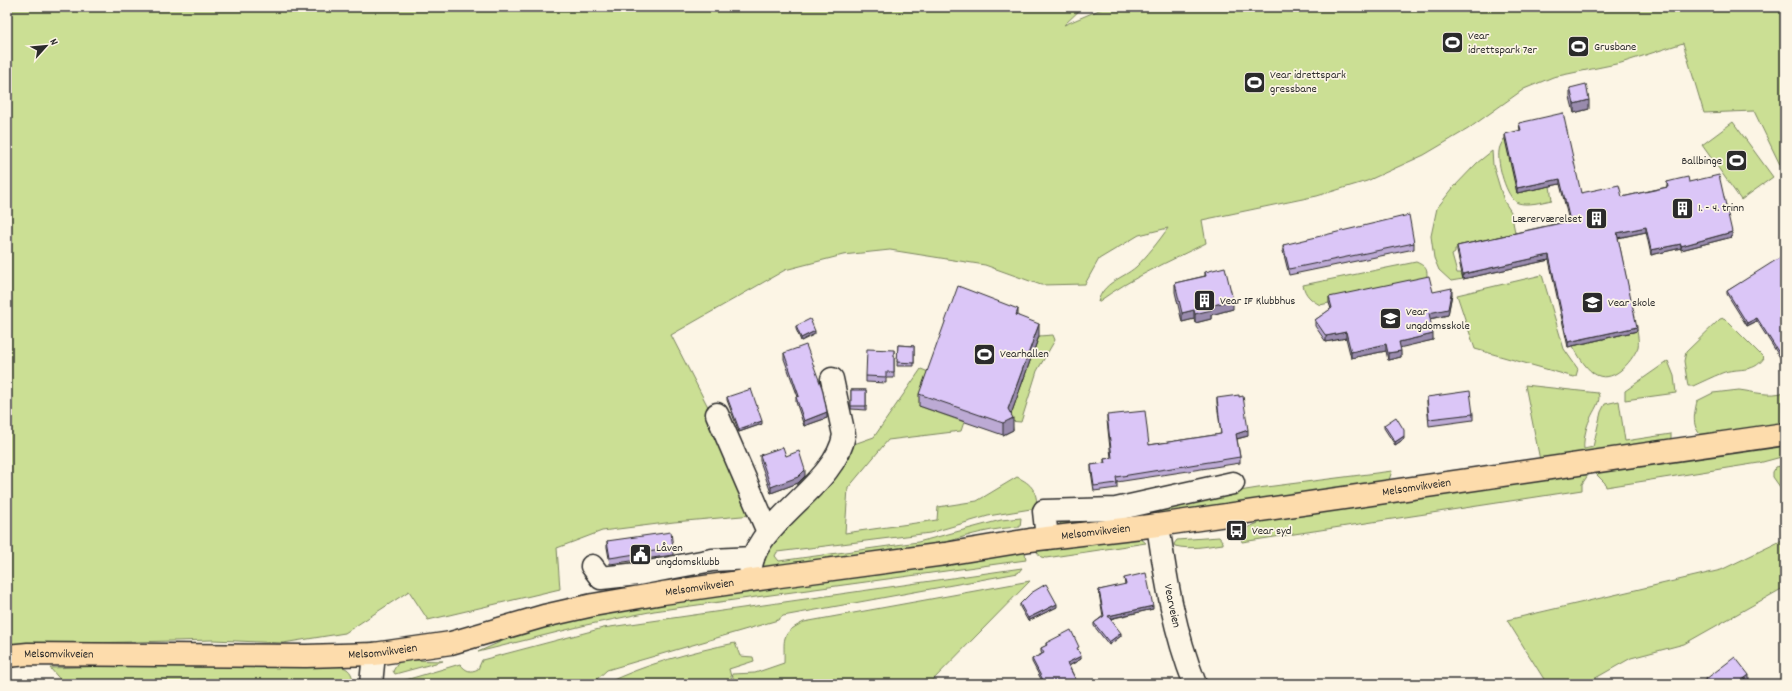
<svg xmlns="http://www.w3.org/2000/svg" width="1792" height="691" viewBox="0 0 1792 691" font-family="Dekko,sans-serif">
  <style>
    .green { fill: #cbdf94; stroke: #7b8560 }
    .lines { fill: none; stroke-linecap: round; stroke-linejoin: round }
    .minor-casing { stroke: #2b2b2b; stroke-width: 25 }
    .major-casing { stroke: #2b2b2b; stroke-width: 25 }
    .minor { stroke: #fcf5e5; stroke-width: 22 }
    .major { stroke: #fddcac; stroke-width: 22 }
    .wall { fill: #bcaad4; stroke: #2b2b2b }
    .shaded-wall { fill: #998bad; stroke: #2b2b2b }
    .building { fill: #dbc6f7; stroke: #2b2b2b }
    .labels { text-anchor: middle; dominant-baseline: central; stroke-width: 3.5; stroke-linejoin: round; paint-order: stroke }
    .poi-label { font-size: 12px; fill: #2b2b2b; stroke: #fcf5e5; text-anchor: start }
    .street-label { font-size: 12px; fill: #2b2b2b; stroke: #fcf5e5 }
  </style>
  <rect width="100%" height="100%" fill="#fcf5e5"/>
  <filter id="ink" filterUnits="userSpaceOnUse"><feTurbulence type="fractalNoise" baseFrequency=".025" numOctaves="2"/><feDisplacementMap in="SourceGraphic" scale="8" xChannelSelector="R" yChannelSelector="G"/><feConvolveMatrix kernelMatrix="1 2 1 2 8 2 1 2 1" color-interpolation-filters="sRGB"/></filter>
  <g filter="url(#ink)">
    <g class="green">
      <path d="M7,7H1083L1064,25L1106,7H1785V175L1754,111L1704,113L1683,43L1621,63L1553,77L1524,89L1468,129L1424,155L1367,181L1317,196L1202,220L1206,243C1170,261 1131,278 1098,302C1103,282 1122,279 1136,267C1147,256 1159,241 1168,228L1139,235L1099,259L1085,284L1041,285L985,265L890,250L843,255L785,270L671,335L723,436L753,515L674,522L602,531L557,548L560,589L428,620L409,591L345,633L283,643L213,640L7,645Z"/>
      <path d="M1733,122L1773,177L1741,200L1702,145Z"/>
      <path d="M1504,139H1505L1517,193L1550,186L1552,200C1542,202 1528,206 1518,203C1506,198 1497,163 1499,151C1499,147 1502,143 1504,139Z"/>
      <path d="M1492,151L1493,165L1497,178L1504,201L1511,212L1516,237L1455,250V253L1452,255L1457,273H1461L1463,279L1451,281L1439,270L1434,258L1431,236L1437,208L1453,188L1477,163Z"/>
      <path d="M1416,262C1428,267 1428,271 1426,282L1320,305C1311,300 1305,295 1303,285Z"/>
      <path d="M1542,275L1564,349L1578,369L1576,376L1574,377L1475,349L1457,295Z"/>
      <path d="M1724,318L1764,358C1753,374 1737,367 1722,373C1712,377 1702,382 1693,386H1688L1684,361L1686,352L1720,319Z"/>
      <path d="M1637,331C1638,336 1639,343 1638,347C1631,363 1612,386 1593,373C1584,366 1578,355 1573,346Z"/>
      <path d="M1053,335L1055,340L1037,371L1021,422L1008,421L1039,336Z"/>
      <path d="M1668,361L1674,376L1676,393L1625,400V391Z"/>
      <path d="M921,369L931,373L919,406L964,422L961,431L888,440L848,488L845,533L937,520L938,507L977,501L1017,477C1032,484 1037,491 1037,508L988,516L930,533L777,552L775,556L779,561L918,542L1001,520L1021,518L1020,527C994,528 971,534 947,542L764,569L759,556L783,525L854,444L874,437Z"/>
      <path d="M1525,385L1598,393C1602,401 1593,411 1590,419C1586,427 1583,441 1584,449L1593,447L1601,412L1605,404L1619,401L1625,441L1671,434V438L1668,441L1540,460Z"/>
      <path d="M1739,390C1755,392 1769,397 1785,392V425L1703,437C1691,427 1694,415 1697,401L1713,393Z"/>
      <path d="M1785,443V456L1759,463L1606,487L1605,483L1595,473L1588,475L1582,484V490L1242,542L1239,531L1273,517Z"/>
      <path d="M1785,465V494L1773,477V472L1776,467Z"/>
      <path d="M1392,471L1389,480L1384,482L1065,527L1057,521L1258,488Z"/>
      <path d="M1219,537L1223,542V544C1207,546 1191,550 1175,546L1174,544L1177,540Z"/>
      <path d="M1140,538L1146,543L1046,558L1041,557L1037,552V550Z"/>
      <path d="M1785,539V587L1684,644L1631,658L1585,684H1547L1507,620L1721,570Z"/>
      <path d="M1022,552L1025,553L1026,560L654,611L586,625L478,652L522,632L597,614Z"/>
      <path d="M1022,568L1018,573L783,616L778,620L607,670L596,680L588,684H392L460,664C466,671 470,673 478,669L482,660L603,628Z"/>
      <path d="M1030,581L929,684H735L732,674L755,673L784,663C785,639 779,634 804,622Z"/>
      <path d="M735,643L740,656L753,657L754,661L729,669L733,684H605C645,664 691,652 735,643Z"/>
      <path d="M406,660L443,661L395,674L393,671L398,663Z"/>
      <path d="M168,664L337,665C347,668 351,670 353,680H198L186,684H64L50,668Z"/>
    </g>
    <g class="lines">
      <defs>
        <g id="minor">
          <path d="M717,414L768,532"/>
          <path id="s1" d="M1158,525C1166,581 1174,631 1195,684"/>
          <path d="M1047,538L1044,511L1116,509L1233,483"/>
          <path d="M592,566L601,578L638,574L712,560L753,558"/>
          <path d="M751,580C742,527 836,489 844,435L832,379"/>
          <path d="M371,684L374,654"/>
        </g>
        <g id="major">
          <path id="s2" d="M7,656L28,654L306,656L374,654L451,643L544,616L593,605L663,593L780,576L945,554L1030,540L1158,525L1785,434"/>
        </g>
      </defs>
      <use href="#minor" class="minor-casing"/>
      <use href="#major" class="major-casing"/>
      <use href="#minor" class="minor"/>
      <use href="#major" class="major"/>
    </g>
    <g class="wall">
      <path d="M1570,88L1589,109L1574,113L1570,97Z"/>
      <path d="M1519,123L1581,193L1622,197L1667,187V182H1689L1732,237L1681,250V248L1651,255L1646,232L1618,238L1637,331L1568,347L1549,260L1463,279L1457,251V246L1569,221L1560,184L1517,193L1505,139V134L1520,131Z"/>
      <path d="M1414,243V249L1289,275L1283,251V245Z"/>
      <path d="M1785,257V357L1781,359L1757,321L1747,326L1727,294V291Z"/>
      <path d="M1205,272L1233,309L1211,315V319L1195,323L1194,319L1182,322L1175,292V283L1205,276Z"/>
      <path d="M1452,294L1448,315L1430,319L1433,340L1400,347L1401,357L1388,360L1386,351L1351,358L1346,338L1326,342L1315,326V320L1331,309L1329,303V297Z"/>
      <path d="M1018,316L1039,336L1011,414L1013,430L1003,435L919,406V394Z"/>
      <path d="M796,326L815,334L801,341L796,329Z"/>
      <path d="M898,345L914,346V366H897Z"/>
      <path d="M894,350V378H886V383L866,382V376Z"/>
      <path d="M784,353L827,418L804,426L796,402V397H798L784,359Z"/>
      <path d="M851,390H866V410L851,409Z"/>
      <path d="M727,397L762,424L739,432L727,400Z"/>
      <path d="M1427,397L1473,414V420L1429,426L1427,403Z"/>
      <path d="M1217,398L1248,436L1237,439L1240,457V463L1117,482V488L1094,491L1091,471V465L1104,463V459L1111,458L1107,420V415L1149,445L1221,434L1217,403Z"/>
      <path d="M1384,425L1404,439L1395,445L1384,428Z"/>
      <path d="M760,455L786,456L805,476L798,483L771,493L760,461Z"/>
      <path d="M607,541L673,548V555L610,564L607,547Z"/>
      <path d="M1124,578L1153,609L1110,619L1121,636L1109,645L1094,626V623L1103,616L1099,593V590L1125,585Z"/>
      <path d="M1020,604L1057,607L1028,621L1020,607Z"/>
      <path d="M1046,643L1079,650H1078L1081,659L1069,666L1078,684H1036V683L1042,681L1032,662V659L1042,654L1041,652V648L1046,646Z"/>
    </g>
    <g class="shaded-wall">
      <path d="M1589,100V109L1574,113V104Z"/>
      <path d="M1560,179V184L1517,193V188Z"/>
      <path d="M1646,227V232L1617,238V233Z"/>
      <path d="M1732,232V237L1681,250V246Z"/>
      <path d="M1681,244V248L1651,255V250Z"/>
      <path d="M1549,255V260L1463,279V274Z"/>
      <path d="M1452,288V294L1448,315L1429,319V313Z"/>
      <path d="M1233,300V309L1211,315V319L1195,323V314L1210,306Z"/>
      <path d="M1018,309V320L1016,315Z"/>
      <path d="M1194,310V319L1182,322V313Z"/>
      <path d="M1757,318V321L1747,326V323Z"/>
      <path d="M1039,324V336L1009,420L1013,418V430L1003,435V423Z"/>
      <path d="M1637,327V331L1568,347V342Z"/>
      <path d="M815,331V334L801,341V338Z"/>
      <path d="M1346,332V338L1326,342V336Z"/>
      <path d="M1433,334V340L1399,348V342Z"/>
      <path d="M1386,344V351L1351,358V352Z"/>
      <path d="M1401,351V357L1388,360V353Z"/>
      <path d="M1785,354V357L1781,359V356Z"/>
      <path d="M827,412V418L804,426V421Z"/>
      <path d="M762,421V424L739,432V429Z"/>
      <path d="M1248,430V436L1236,439V434Z"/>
      <path d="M1404,436V439L1395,445V442Z"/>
      <path d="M805,470V476L798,483L771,493V487Z"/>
      <path d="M1057,604V607L1028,621V618Z"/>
      <path d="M1153,606V609L1108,619V616Z"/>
      <path d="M1121,633V636L1109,645V642Z"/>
      <path d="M1081,656V659L1067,667V663Z"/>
      <path d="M1749,675V681L1745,684H1737Z"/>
    </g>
    <g class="building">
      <path d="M1586,84L1589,100L1574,104L1570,88Z"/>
      <path d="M1563,113L1581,193L1619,185L1622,197L1668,187L1667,182L1679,179L1688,177L1689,182L1719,175L1732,232L1681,246V244L1651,250L1646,227L1617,233L1637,327L1568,342L1549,255L1463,274L1457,246L1570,221L1560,179L1517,188L1505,134L1521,130L1519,123Z"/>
      <path d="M1409,215L1414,243L1289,269L1283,245Z"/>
      <path d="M1784,255L1785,257V354L1781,356L1757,318L1747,323L1727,291Z"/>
      <path d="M1225,267L1233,300L1210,306L1211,310L1195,314L1194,310L1182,313L1175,283L1206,276L1205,272Z"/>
      <path d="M1429,276L1433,292L1452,288L1448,309L1429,313L1433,334L1399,342L1401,351L1388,353L1386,344L1351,352L1346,332L1326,336L1315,320L1332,308L1329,297Z"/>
      <path d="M958,286L1018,309L1016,315L1039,324L1008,409L1013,418L1003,423L919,394Z"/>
      <path d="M810,319L815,331L801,338L796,326Z"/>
      <path d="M806,345L822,388L827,412L804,421L796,397L799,396L784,353Z"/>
      <path d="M898,345L914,346V363L897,362Z"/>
      <path d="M867,349L894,350V372H886V377L866,376Z"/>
      <path d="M751,389L762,421L739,429L727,397Z"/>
      <rect x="851" y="390" width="15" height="16"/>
      <path d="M1470,391L1473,414L1429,419L1427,397Z"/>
      <path d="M1239,395V397L1243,396L1248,430L1236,434L1240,457L1116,477L1117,483L1094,486L1091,465L1105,463L1104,459L1112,458L1107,415L1145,411L1149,445L1221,434L1217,398Z"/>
      <path d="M1396,417L1404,430V436L1395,442L1384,425Z"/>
      <path d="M783,447L786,456L799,451L805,470L798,477L771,487L760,455Z"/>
      <path d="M671,532L673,548L610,558L607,541Z"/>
      <path d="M1146,573L1153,606L1108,616L1121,633L1109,642L1094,623L1104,616L1099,590L1126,584L1124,578Z"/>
      <path d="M1046,584L1057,604L1028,618L1020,604L1031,593Z"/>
      <path d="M1071,630L1079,647L1077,648L1081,656L1067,663L1078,684H1037L1036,683L1043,680L1032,659L1044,653L1041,648L1047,645L1046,643Z"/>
      <path d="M1735,657L1749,675L1737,684H1703L1702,682Z"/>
    </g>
  </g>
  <defs>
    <symbol id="stadium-square" viewBox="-11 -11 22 22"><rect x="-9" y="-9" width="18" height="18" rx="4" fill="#2b2b2b" stroke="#fcf5e5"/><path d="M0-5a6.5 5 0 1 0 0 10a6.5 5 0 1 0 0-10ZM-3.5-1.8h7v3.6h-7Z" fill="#fff"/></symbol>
    <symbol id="building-square" viewBox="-11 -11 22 22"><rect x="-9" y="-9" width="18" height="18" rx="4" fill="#2b2b2b" stroke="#fcf5e5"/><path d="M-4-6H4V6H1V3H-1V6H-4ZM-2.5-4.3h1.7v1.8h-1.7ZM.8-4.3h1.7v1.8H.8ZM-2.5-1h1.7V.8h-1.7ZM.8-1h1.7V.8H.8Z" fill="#fff"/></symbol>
    <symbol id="school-square" viewBox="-11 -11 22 22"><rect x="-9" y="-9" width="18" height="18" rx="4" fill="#2b2b2b" stroke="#fcf5e5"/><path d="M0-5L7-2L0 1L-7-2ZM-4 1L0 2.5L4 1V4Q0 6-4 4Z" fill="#fff"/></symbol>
    <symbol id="bus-square" viewBox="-11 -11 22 22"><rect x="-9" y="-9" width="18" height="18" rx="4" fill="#2b2b2b" stroke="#fcf5e5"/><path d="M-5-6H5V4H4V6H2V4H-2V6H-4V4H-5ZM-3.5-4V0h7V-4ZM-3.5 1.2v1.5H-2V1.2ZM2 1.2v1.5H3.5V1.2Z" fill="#fff"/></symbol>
    <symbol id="civic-square" viewBox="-11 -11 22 22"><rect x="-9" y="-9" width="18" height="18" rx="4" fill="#2b2b2b" stroke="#fcf5e5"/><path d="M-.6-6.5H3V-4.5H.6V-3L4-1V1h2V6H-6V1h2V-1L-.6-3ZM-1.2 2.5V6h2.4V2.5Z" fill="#fff"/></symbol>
  </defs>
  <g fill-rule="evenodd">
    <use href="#stadium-square" x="1440" y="30" width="25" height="25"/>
    <use href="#stadium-square" x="1566" y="34" width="25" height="25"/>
    <use href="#stadium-square" x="1242" y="70" width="25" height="25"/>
    <use href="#stadium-square" x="1724" y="148" width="25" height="25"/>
    <use href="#building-square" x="1670" y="196" width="25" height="25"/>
    <use href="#building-square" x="1584" y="206" width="25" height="25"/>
    <use href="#building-square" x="1192" y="288" width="25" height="25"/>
    <use href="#school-square" x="1580" y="290" width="25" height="25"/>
    <use href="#school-square" x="1378" y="306" width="25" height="25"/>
    <use href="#stadium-square" x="972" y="342" width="25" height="25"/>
    <use href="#bus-square" x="1224" y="518" width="25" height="25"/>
    <use href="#civic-square" x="628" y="542" width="25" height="25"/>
  </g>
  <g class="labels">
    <g class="poi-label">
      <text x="1468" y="36">Vear<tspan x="1468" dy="14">idrettspark 7er</tspan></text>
      <text x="1594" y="47">Grusbane</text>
      <text x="1270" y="75">Vear idrettspark<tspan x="1270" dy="14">gressbane</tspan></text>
      <text x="1722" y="161" text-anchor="end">Ballbinge</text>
      <text x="1698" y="208">1. - 4. trinn</text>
      <text x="1582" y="219" text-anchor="end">Lærerværelset</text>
      <text x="1220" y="301">Vear IF Klubbhus</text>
      <text x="1608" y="303">Vear skole</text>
      <text x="1406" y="312">Vear<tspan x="1406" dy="14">ungdomsskole</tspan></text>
      <text x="1000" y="354">Vearhallen</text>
      <text x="1252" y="531">Vear syd</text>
      <text x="656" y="548">Låven<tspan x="656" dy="14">ungdomsklubb</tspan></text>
    </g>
    <g class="street-label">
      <text stroke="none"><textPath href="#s2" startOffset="1424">Melsomvikveien</textPath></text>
      <text stroke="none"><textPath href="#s2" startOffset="1100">Melsomvikveien</textPath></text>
      <text stroke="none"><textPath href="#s2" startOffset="700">Melsomvikveien</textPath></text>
      <text stroke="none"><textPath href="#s1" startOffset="82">Vearveien</textPath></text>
      <text stroke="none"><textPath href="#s2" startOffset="376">Melsomvikveien</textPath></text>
      <text stroke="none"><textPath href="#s2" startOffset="52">Melsomvikveien</textPath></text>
    </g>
  </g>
  <rect width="1792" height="691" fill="none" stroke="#fcf5e5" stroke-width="24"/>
  <rect x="12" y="12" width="1768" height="667" fill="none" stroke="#2b2b2b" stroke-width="1.5" filter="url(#ink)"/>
  <g transform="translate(46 46) rotate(63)" stroke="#fcf5e5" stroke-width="3" paint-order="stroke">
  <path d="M0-3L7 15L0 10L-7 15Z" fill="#2b2b2b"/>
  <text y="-6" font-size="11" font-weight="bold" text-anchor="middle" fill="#2b2b2b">N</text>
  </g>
</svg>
